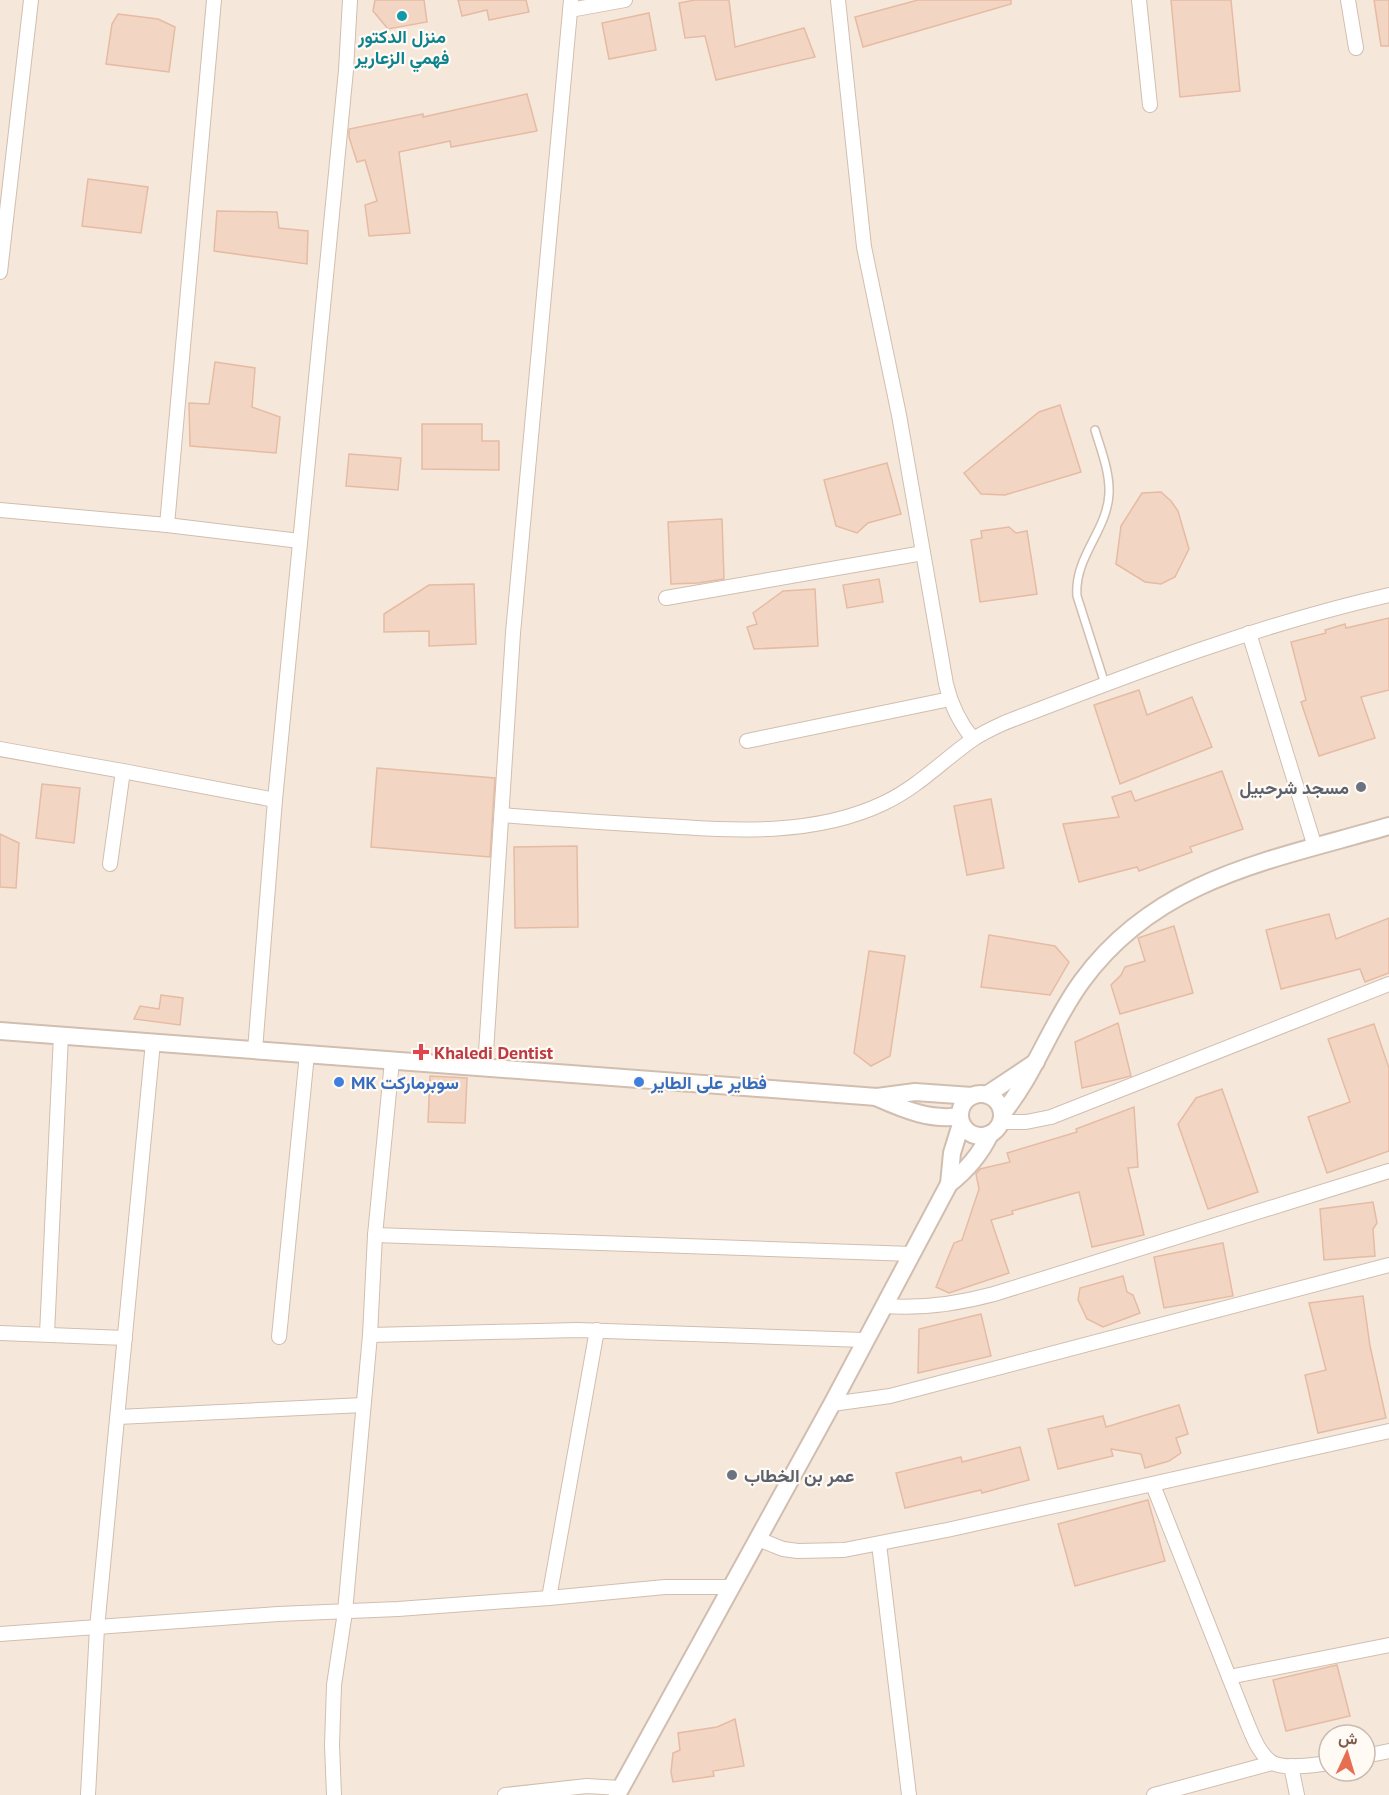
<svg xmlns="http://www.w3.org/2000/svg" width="1389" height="1795" viewBox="0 0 1389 1795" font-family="'PT Sans',Vazirmatn,sans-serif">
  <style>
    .residential { fill: #f5e8da; fill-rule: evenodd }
    .building { fill: #f3d5c3; stroke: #e6bba3; stroke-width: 1.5 }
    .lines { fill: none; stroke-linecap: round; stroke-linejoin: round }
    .service-casing { stroke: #d1beb0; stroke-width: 10 }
    .minor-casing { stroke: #d1beb0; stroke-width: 16 }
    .tertiary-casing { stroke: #d1beb0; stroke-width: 20 }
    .service { stroke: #fff; stroke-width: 7 }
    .minor { stroke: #fff; stroke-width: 14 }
    .tertiary { stroke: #fff; stroke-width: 16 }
    .culture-dot { fill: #0f9aa8; stroke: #fffaf3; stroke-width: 2 }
    .worship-dot { fill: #6b7280; stroke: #fffaf3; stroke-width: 2 }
    .health-dot { fill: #e0444e; stroke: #fffaf3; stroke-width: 2 }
    .shop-dot { fill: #3f7fe0; stroke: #fffaf3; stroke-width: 2 }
    .labels { text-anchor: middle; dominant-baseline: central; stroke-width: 4.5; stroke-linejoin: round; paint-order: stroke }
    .culture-label { font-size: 18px; font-weight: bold; fill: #0d838f; stroke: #fffaf3 }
    .worship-label { font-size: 18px; font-weight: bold; fill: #5b616d; stroke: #fffaf3; text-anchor: end }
    .health-label { font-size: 18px; font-weight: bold; fill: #be3a42; stroke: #fffaf3; text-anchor: start }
    .shop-label { font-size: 18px; font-weight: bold; fill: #366cbe; stroke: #fffaf3; text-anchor: start }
  </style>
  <rect width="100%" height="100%" fill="#fdf6ec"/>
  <path class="residential" d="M0,0H1389V1795H0ZM1329,1735H1365V1771H1329Z"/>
  <g class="building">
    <path d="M375,0H424L427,22L388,29L373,11Z"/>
    <path d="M458,0H526L529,12L489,20L487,10L462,16Z"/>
    <path d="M695,0H729L735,47L804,28L815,57L716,80L705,36L685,38L679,3Z"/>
    <path d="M918,0H1011V4L863,47L855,17Z"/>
    <path d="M1171,0H1231L1240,91L1180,97Z"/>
    <path d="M1374,0H1389V46H1381Z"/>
    <path d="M649,13L656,50L609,59L602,23Z"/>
    <path d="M118,14L158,19L175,27L169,72L106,64L112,24Z"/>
    <path d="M527,94L537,131L451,147L450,141L399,152L410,233L369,236L365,205L377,201L365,160L357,162L349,137V129L423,114V117Z"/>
    <path d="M88,179L148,187L141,233L82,226Z"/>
    <path d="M217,211L277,212L279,228L308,231L307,264L214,251Z"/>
    <path d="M215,362L255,368L252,407L280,417L276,453L190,446L189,403L209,404Z"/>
    <path d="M1060,405L1081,472L1005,495L981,494L964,473L1039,412Z"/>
    <path d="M422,424H482V441H499V470L422,469Z"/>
    <path d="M349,454L401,458L398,490L346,486Z"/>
    <path d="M887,463L901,514L868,523L857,533L836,526L824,480Z"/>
    <path d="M1161,492L1171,501L1178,511L1189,549L1175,577L1161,584L1145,582L1116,564L1121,526L1142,493Z"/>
    <path d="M722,519L724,579L698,583L671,584L668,522Z"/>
    <path d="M1009,527L1016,533L1027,531L1037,594L980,602L971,540L982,538L981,531Z"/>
    <path d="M879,579L883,602L847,608L843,585Z"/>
    <path d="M474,584L476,644L429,646V631L384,632V614L429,585Z"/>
    <path d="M815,589L818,646L754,649L747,627L757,624L753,613L783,591Z"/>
    <path d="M1389,618V690L1361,697L1375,738L1319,756L1301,702L1306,700L1291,642L1326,633L1325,630L1345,624L1346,628Z"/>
    <path d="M1139,690L1147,715L1192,697L1212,747L1120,784L1094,705Z"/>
    <path d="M377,768L495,778L490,857L371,847Z"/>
    <path d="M1222,771L1243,829L1190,847L1192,852L1139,871L1137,867L1079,882L1063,824L1119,817L1112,797L1131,791L1135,801Z"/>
    <path d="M42,784L80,788L74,843L36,838Z"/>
    <path d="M991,799L1004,868L967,875L954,806Z"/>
    <path d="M0,834L19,843L16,888L0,887Z"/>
    <path d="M577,846L578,927L515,928L514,847Z"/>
    <path d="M1329,914L1336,939L1389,918V973L1365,982L1360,969L1281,989L1266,930Z"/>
    <path d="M1174,926L1193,993L1120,1014L1111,985L1121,975L1125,967L1145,961L1138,938Z"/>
    <path d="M989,935L1055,946L1069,962L1050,995L981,987Z"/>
    <path d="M869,951L905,956L890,1056L871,1066L854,1053Z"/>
    <path d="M161,995L183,998L180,1025L134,1019L140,1006L159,1009Z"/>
    <path d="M1118,1023L1131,1076L1082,1088L1075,1042Z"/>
    <path d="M1374,1024L1389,1068V1151L1327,1173L1308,1117L1350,1102L1328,1039Z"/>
    <path d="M430,1076L467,1078L465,1123L428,1122Z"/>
    <path d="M1222,1089L1258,1192L1208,1209L1178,1124L1196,1098Z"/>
    <path d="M1134,1107L1138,1167L1128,1168L1144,1235L1092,1247L1079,1192L1012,1211L1013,1214L991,1220L1009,1273L949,1293L936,1287L954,1243L962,1240L979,1189L976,1174L980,1169L1010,1162L1007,1153L1077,1132L1076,1129Z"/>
    <path d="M1373,1202L1377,1223L1373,1229L1375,1256L1324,1260L1320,1209Z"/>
    <path d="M1223,1243L1233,1296L1164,1308L1154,1257Z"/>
    <path d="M1123,1276L1127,1292L1133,1295L1140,1313L1103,1327L1087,1319L1078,1300L1080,1288Z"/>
    <path d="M1363,1296L1370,1346L1386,1418L1318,1433L1305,1375L1326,1370L1309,1303Z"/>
    <path d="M981,1314L991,1356L918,1373L919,1329Z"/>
    <path d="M1179,1405L1188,1434L1176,1438L1181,1453L1169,1461L1145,1468L1141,1454L1111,1449L1113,1456L1058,1469L1048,1429L1103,1416L1106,1427Z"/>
    <path d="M1020,1447L1029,1480L982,1493L981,1490L905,1508L896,1473L961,1457L962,1462Z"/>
    <path d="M1148,1500L1165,1561L1075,1586L1058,1524Z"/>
    <path d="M1337,1665L1350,1716L1286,1731L1273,1680Z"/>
    <path d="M735,1719L744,1766L713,1771L714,1776L673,1782L671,1772L673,1753L680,1750L678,1733L717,1727Z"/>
  </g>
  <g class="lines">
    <defs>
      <path id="service" d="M1095,430C1101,450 1110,472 1109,494C1107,531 1074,557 1077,596L1105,684"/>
      <g id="minor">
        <path d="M838,0L864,247L899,415L946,684C951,705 959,722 973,739"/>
        <path d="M1139,0L1150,105"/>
        <path d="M1348,0L1356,48"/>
        <path d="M570,10L625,0"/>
        <path d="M0,272L31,0"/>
        <path d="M0,510L167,525L300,541"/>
        <path d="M167,525L214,0"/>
        <path d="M666,598L923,553"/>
        <path d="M1249,633L1315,847"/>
        <path d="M747,741L950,699"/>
        <path d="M0,749L123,771L275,800"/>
        <path d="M502,815C550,819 599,822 647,825C725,830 811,838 884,803C918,787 942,761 972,740C982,733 993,728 1004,723C1131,674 1256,625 1389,595"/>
        <path d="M110,864L123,771"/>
        <path d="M255,1050L275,800L346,70L350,0"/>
        <path d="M485,1068L513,633L571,0"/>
        <path d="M1001,1122H1026L1051,1117L1389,984"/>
        <path d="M375,1235L912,1254"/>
        <path d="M884,1306C922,1309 957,1304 994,1294L1389,1171"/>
        <path d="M0,1333L125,1338"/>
        <path d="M47,1334L61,1035"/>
        <path d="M370,1335L577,1330L864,1340"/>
        <path d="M279,1337L307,1054"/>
        <path d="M832,1404L890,1396L1389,1265"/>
        <path d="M118,1417L363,1405"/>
        <path d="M1153,1485L1248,1725C1253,1737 1259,1753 1271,1762C1283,1770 1315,1765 1329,1763"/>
        <path d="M758,1539L783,1549L798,1551L844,1550L947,1530L1389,1431"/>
        <path d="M879,1544L909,1795"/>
        <path d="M549,1598L597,1330"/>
        <path d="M0,1634L278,1614L398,1609L549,1598L665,1587H731"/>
        <path d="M1229,1677L1389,1645"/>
        <path d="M1365,1756L1389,1751"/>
        <path d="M1291,1766L1297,1795"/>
        <path d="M88,1795L97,1628L153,1042"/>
        <path d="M334,1795L332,1745L334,1685L345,1612L370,1335L375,1235L392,1061"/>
        <path d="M505,1795L587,1786L620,1788"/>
        <path d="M1154,1795L1272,1763"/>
      </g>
      <g id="tertiary">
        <path d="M0,1031L877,1097L915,1092L972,1096"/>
        <path d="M988,1094L1036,1062"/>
        <circle cx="981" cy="1115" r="21"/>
        <path d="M878,1098C903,1109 931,1121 960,1116"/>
        <path d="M1002,1114C1035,1074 1051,1023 1082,981C1158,877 1273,860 1389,826"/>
        <path d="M949,1184C967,1170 980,1155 990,1134"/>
        <path d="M617,1795L832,1404L949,1184L952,1153L961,1124"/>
      </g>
    </defs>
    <use href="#service" class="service-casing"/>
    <use href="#minor" class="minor-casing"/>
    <use href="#tertiary" class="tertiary-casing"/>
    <use href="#service" class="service"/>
    <use href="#minor" class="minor"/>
    <use href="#tertiary" class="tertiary"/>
  </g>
  <circle class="culture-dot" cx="402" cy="16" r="6"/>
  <g class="worship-dot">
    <circle cx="1361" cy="787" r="6"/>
    <circle cx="732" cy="1475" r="6"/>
  </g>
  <path class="health-dot" d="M418 1043h6v6h6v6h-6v6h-6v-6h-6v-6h6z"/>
  <g class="shop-dot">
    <circle cx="339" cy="1082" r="6"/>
    <circle cx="639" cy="1082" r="6"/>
  </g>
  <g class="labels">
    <g class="culture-label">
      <text x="402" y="36">منزل الدكتور<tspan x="402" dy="21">فهمي الزعارير</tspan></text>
    </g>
    <g class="worship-label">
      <text x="1349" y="787">مسجد شرحبيل</text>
      <text x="744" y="1475" text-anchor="start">عمر بن الخطاب</text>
    </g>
    <g class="health-label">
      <text x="434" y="1052">Khaledi Dentist</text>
    </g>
    <g class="shop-label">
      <text x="351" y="1082">MK سوبرماركت</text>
      <text x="651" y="1082">فطاير على الطاير</text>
    </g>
  </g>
  <g transform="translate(1347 1753) rotate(4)"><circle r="28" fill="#fffaf3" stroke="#cabbb1" stroke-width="1.5"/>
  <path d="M0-4.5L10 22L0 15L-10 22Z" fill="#e76f51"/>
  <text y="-9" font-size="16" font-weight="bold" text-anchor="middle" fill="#7a5c4d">ش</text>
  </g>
</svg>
